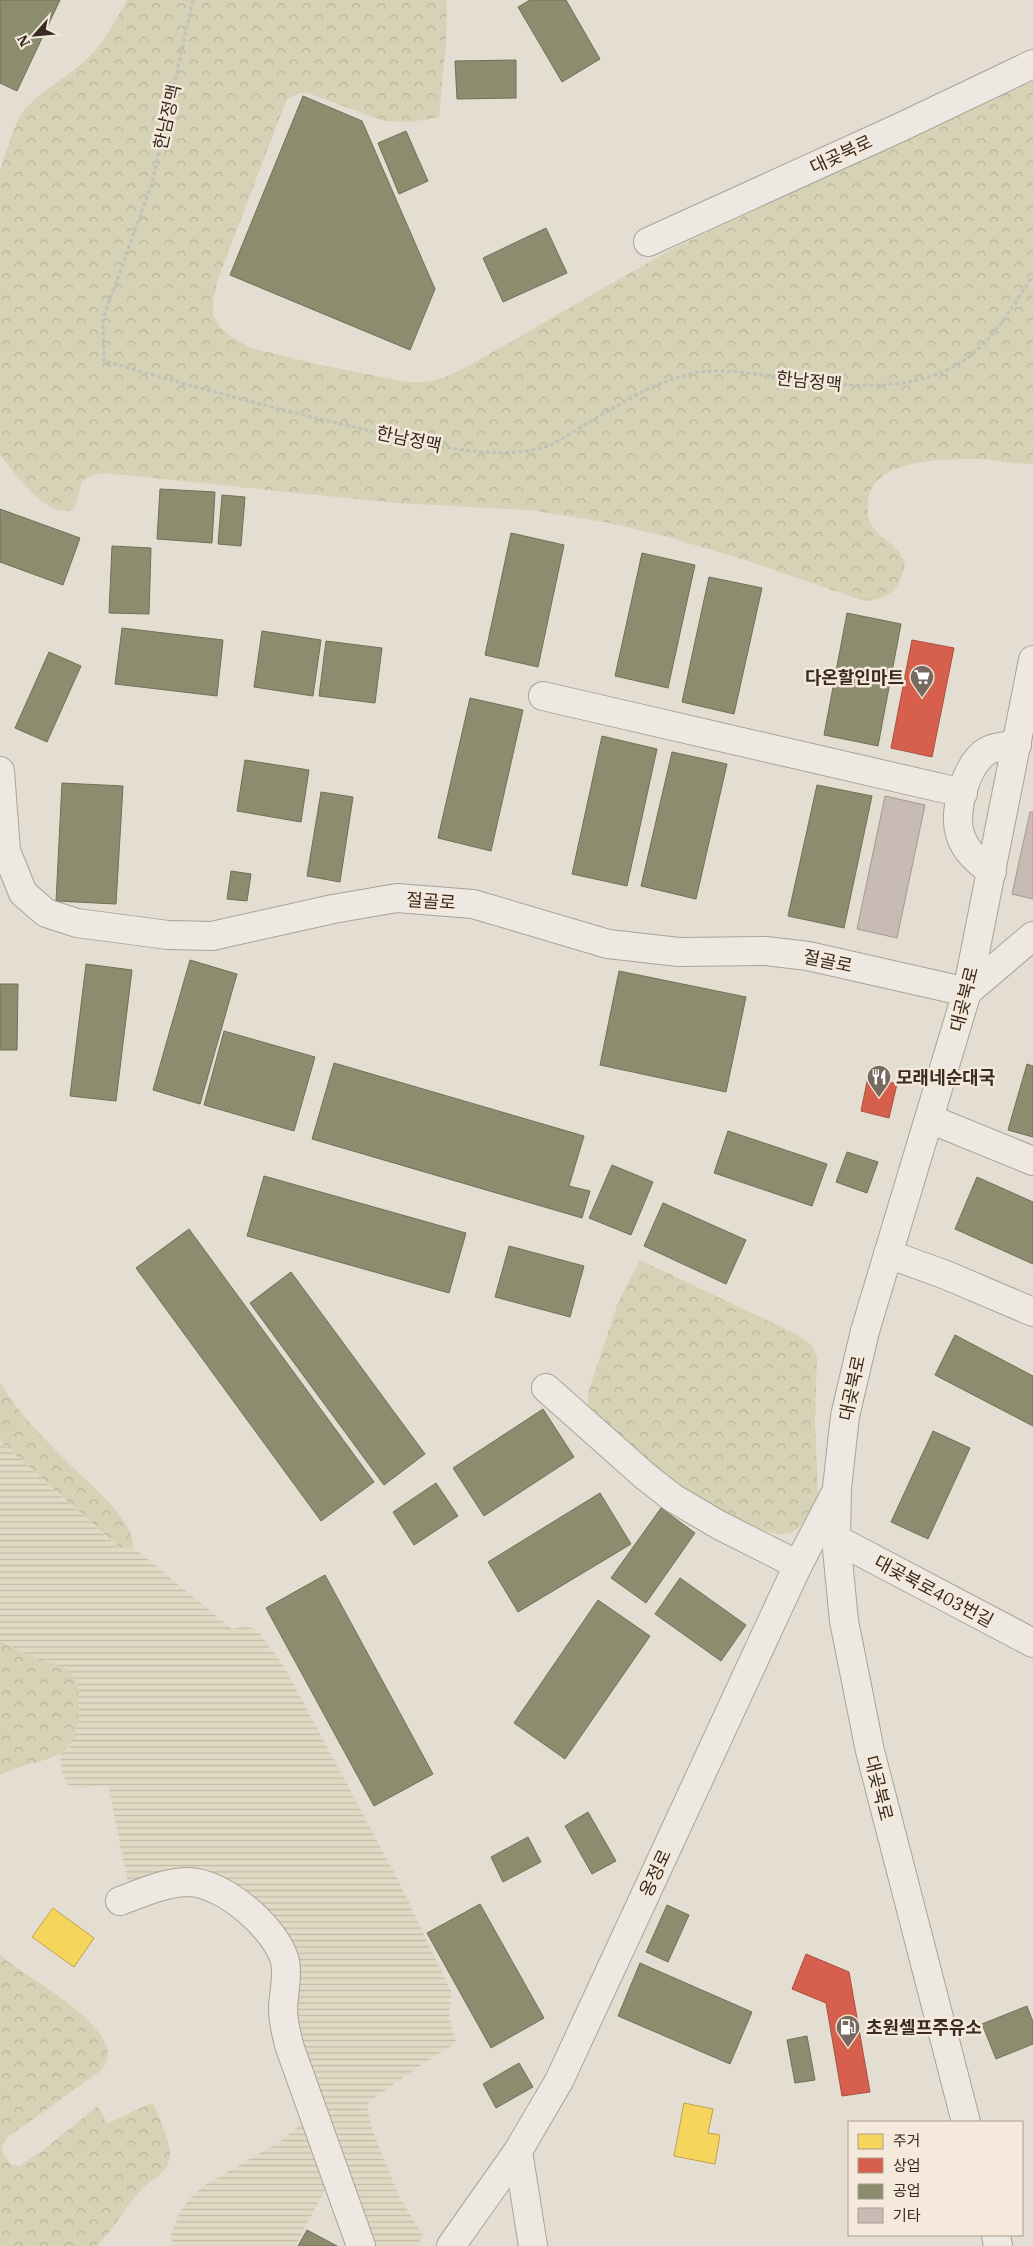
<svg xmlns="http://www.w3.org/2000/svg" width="1033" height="2246" viewBox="0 0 1033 2246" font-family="'IBM Plex Serif','Noto Sans KR',serif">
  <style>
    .farmland { fill: url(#farmland-rules) }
    .forest { fill: url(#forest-crowns) }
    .homes { fill: #f6d55c; stroke: #bda24b }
    .shops { fill: #d6604d; stroke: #a75040 }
    .industry { fill: #8c8c6e; stroke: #736f57 }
    .building { fill: #c8bbb3; stroke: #a59991 }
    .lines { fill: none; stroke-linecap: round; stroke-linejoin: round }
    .minor-casing { stroke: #aaa29a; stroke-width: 30 }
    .path { stroke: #c5bfb9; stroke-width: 3; stroke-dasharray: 4 2.5; stroke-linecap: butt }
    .minor { stroke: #ede9e2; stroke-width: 28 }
    .labels { text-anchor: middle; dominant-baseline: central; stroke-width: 5; stroke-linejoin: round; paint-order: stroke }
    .street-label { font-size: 18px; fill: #392a22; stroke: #f4e9da }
    .poi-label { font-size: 18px; font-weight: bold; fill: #392a22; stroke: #f4e9da; text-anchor: start }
  </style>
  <defs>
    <pattern id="farmland-rules" width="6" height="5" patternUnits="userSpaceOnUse" patternTransform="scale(1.25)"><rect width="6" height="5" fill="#e2d9c4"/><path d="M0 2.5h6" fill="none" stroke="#c3baa8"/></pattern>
    <pattern id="forest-crowns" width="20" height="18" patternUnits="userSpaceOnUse" patternTransform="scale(1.25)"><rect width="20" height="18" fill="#d5d2b6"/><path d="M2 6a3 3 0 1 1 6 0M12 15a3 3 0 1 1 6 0" fill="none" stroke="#b8b49c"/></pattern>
  </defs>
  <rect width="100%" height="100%" fill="#e4ddd2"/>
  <g class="farmland">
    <path d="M0,1441L118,1547L128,1549L133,1547L232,1629L247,1626L258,1631L285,1668L398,1880L451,1991L449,2018L456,2043L425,2062L370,2101L367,2107L372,2129L398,2194L423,2236L416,2246H372L315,2094L296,2021V1982L231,1889L129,1888L108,1785L74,1789L67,1784L62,1772L60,1754L71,1745L66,1669L34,1658L0,1641Z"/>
    <path d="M302,2123L306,2125L328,2184L295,2246H172L171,2236L177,2218L186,2203L200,2188L282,2140Z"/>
  </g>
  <g class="forest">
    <path d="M127,0H447L446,43L439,117L411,122L384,121L308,93C299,92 293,95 286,101L218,279L213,299V315L221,328L233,338L251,348L325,366L407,382H423L440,379L463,369L670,250L1033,79V464C1015,464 998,460 980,459C948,459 878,458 869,496C867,504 867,514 870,522C876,535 887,539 896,549C900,552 902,558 905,562C901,588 891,599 864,601L748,561L668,537L605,522L529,510L396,503L104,473L92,475L82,481L75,508C49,523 14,473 0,454V171C6,153 14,122 26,108C44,88 70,76 89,57C105,41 116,20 127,0Z"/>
    <path d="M640,1260L796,1334L812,1345L817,1357L815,1422L818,1497L801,1525L791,1533L777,1534L759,1529L675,1488L588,1411V1393L617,1305Z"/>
    <path d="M0,1382C16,1411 43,1437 66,1461C85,1480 135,1519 133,1547L128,1549L119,1547L0,1441Z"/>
    <path d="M0,1641C11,1647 23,1653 35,1658C44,1662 59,1664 67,1670C79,1678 79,1691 79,1705C79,1768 42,1754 0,1775Z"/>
    <path d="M0,1955C22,1976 122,2025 106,2063C105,2066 101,2069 99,2072L8,2137L2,2144L3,2154L11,2165L20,2166L42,2151L98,2106L107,2124L149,2104L154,2105C159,2118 172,2145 170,2157C167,2172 156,2177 145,2186C126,2203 116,2229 96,2246H0Z"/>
  </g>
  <g class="homes">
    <path d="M53,1908L94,1938L74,1967L32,1937Z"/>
    <path d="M684,2103L713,2109L708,2133L720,2135L715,2164L674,2156Z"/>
  </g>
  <g class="shops">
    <path d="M912,640L954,648L932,757L891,748Z"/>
    <path d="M868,1077L897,1084L889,1118L861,1111Z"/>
    <path d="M806,1954L849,1972L870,2092L842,2096L826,2003L792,1989Z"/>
  </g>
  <g class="industry">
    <path d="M0,0H60L17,91L0,83Z"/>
    <path d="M530,0H566L600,59L562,82L518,7Z"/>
    <path d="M516,60V98L457,99L455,61Z"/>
    <path d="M303,96L362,121L435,289L410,350L230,275Z"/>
    <path d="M406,131L428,181L399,194L378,143Z"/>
    <path d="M546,228L567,273L503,302L483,258Z"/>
    <path d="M160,489L215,492L212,543L157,539Z"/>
    <path d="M222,495L245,497L241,546L218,544Z"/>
    <path d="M0,509L80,538L63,585L0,562Z"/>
    <path d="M511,533L564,545L538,667L485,655Z"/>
    <path d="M112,546L151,548L149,614L109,613Z"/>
    <path d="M642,553L695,565L668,688L615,676Z"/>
    <path d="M709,577L762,588L734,714L682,702Z"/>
    <path d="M847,613L901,624L878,746L824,735Z"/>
    <path d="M122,628L223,640L217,696L115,684Z"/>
    <path d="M262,631L321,640L313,696L254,687Z"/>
    <path d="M326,641L382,648L375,703L319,696Z"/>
    <path d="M49,652L81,666L47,742L15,728Z"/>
    <path d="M470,698L523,710L491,851L438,838Z"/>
    <path d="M602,736L657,749L627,886L572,874Z"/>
    <path d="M672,752L727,764L696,899L641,886Z"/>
    <path d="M245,760L309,770L301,822L237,811Z"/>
    <path d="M62,783L123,786L116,904L56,901Z"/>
    <path d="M817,785L872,796L844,928L788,916Z"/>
    <path d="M321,792L353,797L340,882L307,876Z"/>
    <path d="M231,871L251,874L247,901L227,899Z"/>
    <path d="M190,960L237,974L200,1104L153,1090Z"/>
    <path d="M86,964L132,970L116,1101L70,1096Z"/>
    <path d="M619,971L746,997L726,1092L600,1065Z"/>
    <path d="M0,984H18L17,1050H0Z"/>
    <path d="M224,1031L315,1057L294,1131L204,1105Z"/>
    <path d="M334,1063L584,1136L569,1186L590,1191L582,1218L312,1139Z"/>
    <path d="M1027,1064L1033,1066V1137L1008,1130Z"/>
    <path d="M728,1131L827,1164L812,1206L714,1173Z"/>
    <path d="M847,1152L878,1162L867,1193L836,1182Z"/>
    <path d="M612,1165L653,1182L631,1235L589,1218Z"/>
    <path d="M264,1176L466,1233L449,1293L247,1236Z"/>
    <path d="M977,1177L1033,1202V1264L955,1229Z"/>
    <path d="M663,1203L746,1240L726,1284L644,1246Z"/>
    <path d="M189,1229L374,1482L321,1521L136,1268Z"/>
    <path d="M509,1246L584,1266L570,1317L495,1297Z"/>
    <path d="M291,1272L425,1454L384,1485L250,1303Z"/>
    <path d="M955,1335L1033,1376V1426L935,1375Z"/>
    <path d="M543,1409L574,1457L484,1516L453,1468Z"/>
    <path d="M933,1431L970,1448L928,1539L891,1522Z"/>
    <path d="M436,1483L458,1516L414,1545L393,1512Z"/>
    <path d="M600,1493L631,1544L518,1612L488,1562Z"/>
    <path d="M661,1508L695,1533L646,1603L611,1578Z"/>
    <path d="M325,1575L433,1774L374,1806L266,1608Z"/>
    <path d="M680,1578L746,1625L721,1661L655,1614Z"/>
    <path d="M598,1600L650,1636L565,1759L514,1723Z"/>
    <path d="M588,1812L616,1861L592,1874L565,1826Z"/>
    <path d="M528,1837L541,1862L503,1882L491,1857Z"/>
    <path d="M480,1904L544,2018L491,2048L427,1933Z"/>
    <path d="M667,1905L689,1915L668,1962L646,1952Z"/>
    <path d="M640,1963L752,2012L730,2064L618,2016Z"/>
    <path d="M1027,2006L1033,2022V2044L996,2059L982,2024Z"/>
    <path d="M807,2036L815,2080L795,2083L787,2040Z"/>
    <path d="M519,2063L533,2087L496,2108L483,2084Z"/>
    <path d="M307,2230L337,2246H298Z"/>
  </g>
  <g class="building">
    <path d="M885,796L925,805L897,938L857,929Z"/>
    <path d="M1030,812H1033V899L1012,894Z"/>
  </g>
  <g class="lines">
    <defs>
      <g id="minor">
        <path d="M648,242L901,127L1033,64"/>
        <path d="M543,696L963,793"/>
        <path d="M0,771L6,851L23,893L46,913L77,923L168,935L212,936L333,909L397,898L473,904L608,944L679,952L766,951L808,956L967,992L1033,936"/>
        <path d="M992,872C978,862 965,851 960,834C953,811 966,764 987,751C996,746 1008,746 1017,745"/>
        <path d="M930,1119L1033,1161"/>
        <path d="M888,1254L946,1275L1033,1312"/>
        <path d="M546,1388L645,1476L673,1498L719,1525L798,1565"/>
        <path d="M836,1539L1033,1643"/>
        <path d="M120,1901C142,1893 165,1882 189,1882C224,1883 276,1928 285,1961C288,1975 284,1992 283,2007C283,2021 286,2034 290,2048L361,2246"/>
        <path d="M966,2122L870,1751L844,1621L836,1539L837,1488L845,1416L865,1331L967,992L1033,660"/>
        <path d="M518,2151L533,2246"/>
        <path d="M996,2235L998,2246"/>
        <path d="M451,2246L518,2151L559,2081L798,1565L834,1496"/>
      </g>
    </defs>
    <use href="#minor" class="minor-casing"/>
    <path class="path" d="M193,0L152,183L103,319L104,361C190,386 275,409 362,429C416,441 488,462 542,448C558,443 572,432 586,424C622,403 658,379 700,372C730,368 762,376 791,379C851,387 925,395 975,352C999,331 1015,302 1033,276"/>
    <use href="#minor" class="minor"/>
  </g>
  <defs>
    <symbol id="supermarket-pin" viewBox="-11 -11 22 30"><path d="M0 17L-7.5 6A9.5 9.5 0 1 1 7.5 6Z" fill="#756960" stroke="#f4e9da"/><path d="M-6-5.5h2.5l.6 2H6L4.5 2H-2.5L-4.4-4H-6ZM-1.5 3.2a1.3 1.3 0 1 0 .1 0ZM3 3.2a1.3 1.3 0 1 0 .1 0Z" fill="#fff"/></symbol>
    <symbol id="restaurant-pin" viewBox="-11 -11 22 30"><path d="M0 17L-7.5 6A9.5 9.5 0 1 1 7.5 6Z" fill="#756960" stroke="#f4e9da"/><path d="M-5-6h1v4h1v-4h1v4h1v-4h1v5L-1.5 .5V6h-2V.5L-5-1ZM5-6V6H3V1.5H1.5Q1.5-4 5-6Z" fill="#fff"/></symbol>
    <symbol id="fuel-pin" viewBox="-11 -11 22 30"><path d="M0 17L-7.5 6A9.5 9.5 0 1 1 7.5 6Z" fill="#756960" stroke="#f4e9da"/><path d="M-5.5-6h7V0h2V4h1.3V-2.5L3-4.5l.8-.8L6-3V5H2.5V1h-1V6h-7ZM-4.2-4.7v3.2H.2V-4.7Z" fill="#fff"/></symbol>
  </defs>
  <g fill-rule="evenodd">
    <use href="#supermarket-pin" x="908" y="663" width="28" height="38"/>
    <use href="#restaurant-pin" x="865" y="1063" width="28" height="38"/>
    <use href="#fuel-pin" x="834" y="2013" width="28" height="38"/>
  </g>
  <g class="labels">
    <g class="street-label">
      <text transform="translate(167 117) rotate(-77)">한남정맥</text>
      <text transform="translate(841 154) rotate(-25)">대곶북로</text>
      <text transform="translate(809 381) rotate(6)">한남정맥</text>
      <text transform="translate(409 439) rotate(12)">한남정맥</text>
      <text transform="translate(431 901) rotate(4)">절골로</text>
      <text transform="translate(828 961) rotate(12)">절골로</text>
      <text transform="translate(964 999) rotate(-76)">대곶북로</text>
      <text transform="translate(852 1388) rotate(-78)">대곶북로</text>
      <text transform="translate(934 1591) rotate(28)">대곶북로403번길</text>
      <text transform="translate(879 1788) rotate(76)">대곶북로</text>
      <text transform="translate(655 1873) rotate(-65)">옹정로</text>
    </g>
    <g class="poi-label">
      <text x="904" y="677" text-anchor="end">다온할인마트</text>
      <text x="896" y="1077">모래네순대국</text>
      <text x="866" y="2027">초원셀프주유소</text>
    </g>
  </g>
  <rect x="848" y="2121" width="175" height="115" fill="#f4e9da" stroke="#a99d90"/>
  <rect x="858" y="2134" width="25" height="15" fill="#f6d55c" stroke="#a99d90"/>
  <text x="893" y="2146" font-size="15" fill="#392a22">주거</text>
  <rect x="858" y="2158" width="25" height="15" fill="#d6604d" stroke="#a99d90"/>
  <text x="893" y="2171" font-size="15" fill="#392a22">상업</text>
  <rect x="858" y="2184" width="25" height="15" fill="#8c8c6e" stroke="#a99d90"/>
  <text x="893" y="2196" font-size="15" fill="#392a22">공업</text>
  <rect x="858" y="2208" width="25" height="15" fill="#c8bbb3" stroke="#a99d90"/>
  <text x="893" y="2221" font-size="15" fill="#392a22">기타</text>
  <g transform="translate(35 35) rotate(243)" stroke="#f4e9da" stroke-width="4" paint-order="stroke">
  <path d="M0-4L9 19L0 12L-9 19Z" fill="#392a22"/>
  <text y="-8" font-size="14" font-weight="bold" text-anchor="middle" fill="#392a22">N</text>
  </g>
</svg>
